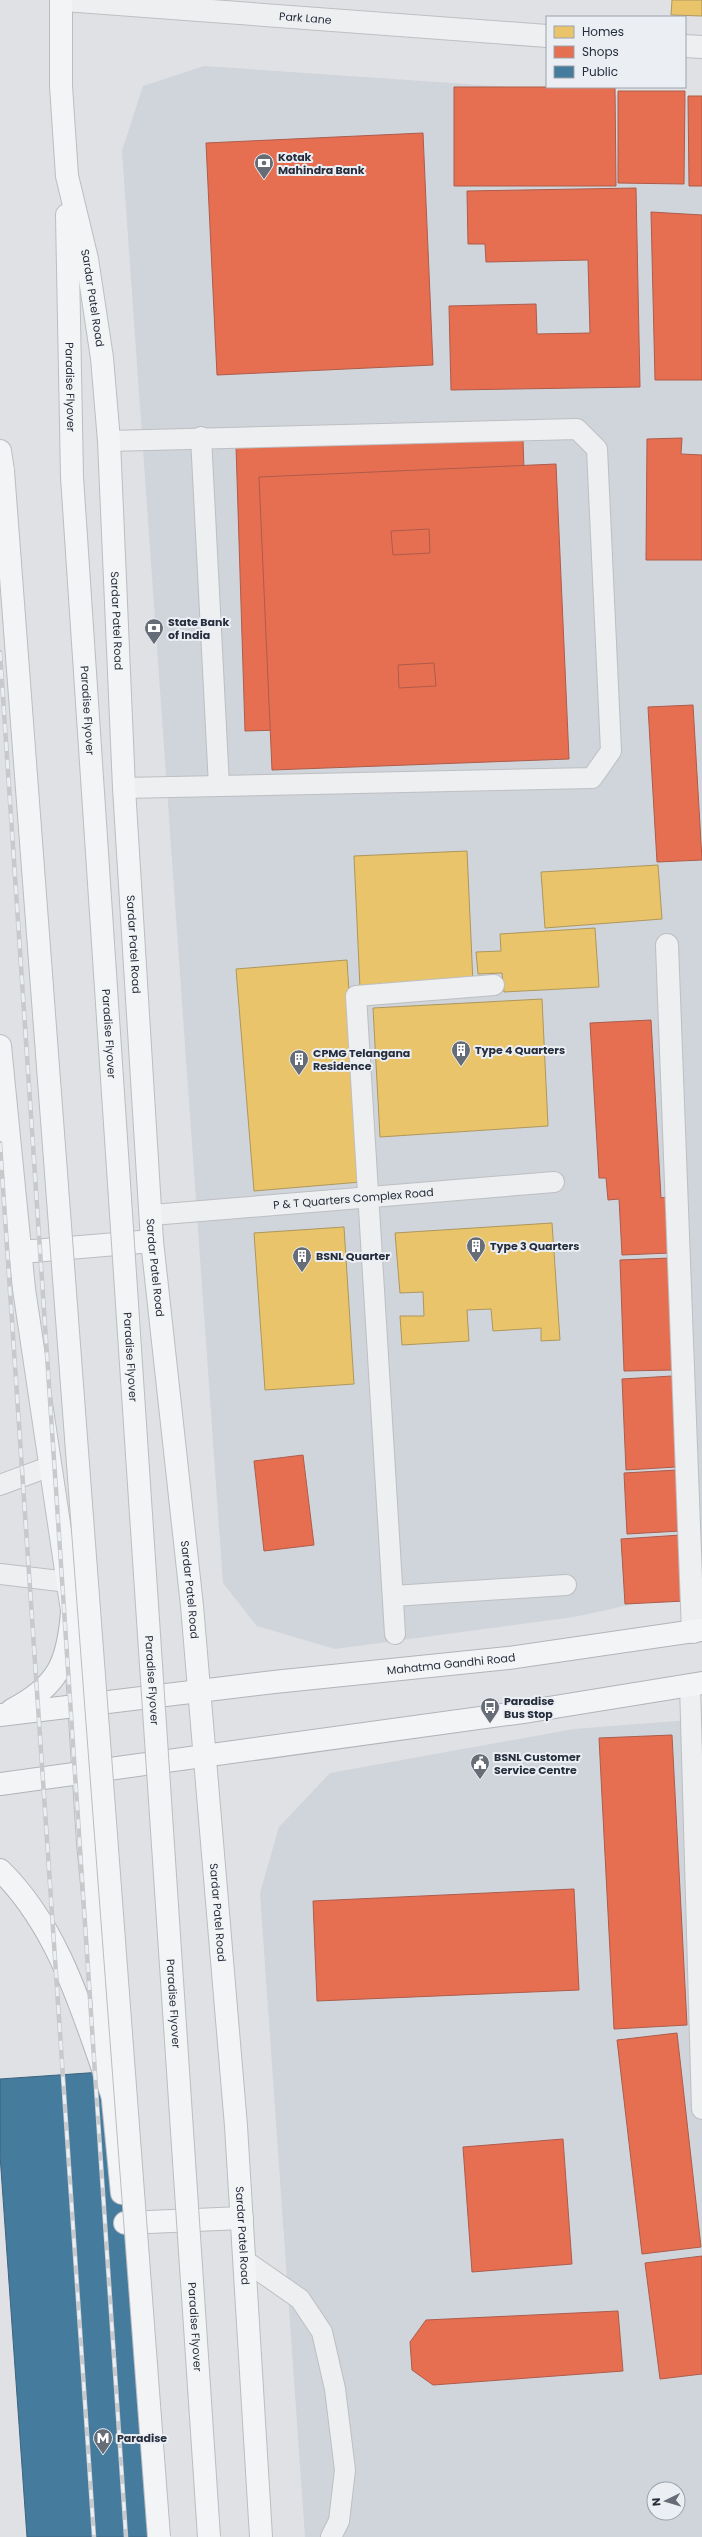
<svg xmlns="http://www.w3.org/2000/svg" width="702" height="2537" viewBox="0 0 702 2537" font-family="Poppins,sans-serif">
  <style>
    .built { fill: #d0d4db; fill-rule: evenodd }
    .homes { fill: #e9c46a; stroke: #ae975c }
    .shops { fill: #e76f51; stroke: #ad5c4b; fill-rule: evenodd }
    .public { fill: #457b9d; stroke: #3c6480 }
    .lines { fill: none; stroke-linecap: round; stroke-linejoin: round }
    .lane-casing { stroke: #bdbfc2; stroke-width: 22 }
    .street-casing { stroke: #bdbfc2; stroke-width: 24 }
    .primary-casing { stroke: #babec2; stroke-width: 24 }
    .highway-casing { stroke: #b1b4b9; stroke-width: 24 }
    .lane { stroke: #eeeff1; stroke-width: 20 }
    .street { stroke: #eeeff1; stroke-width: 22 }
    .primary { stroke: #f3f4f5; stroke-width: 22 }
    .highway { stroke: #f3f4f5; stroke-width: 22 }
    .rail-casing { stroke: #c7c9cc; stroke-width: 4.5 }
    .rail { stroke: #ebeff4; stroke-width: 3; stroke-dasharray: 9; stroke-linecap: butt }
    .primary-bridge-casing { stroke: #babec2; stroke-width: 24; stroke-linecap: butt }
    .primary-bridge { stroke: #f3f4f5; stroke-width: 22 }
    .labels { text-anchor: middle; dominant-baseline: central; stroke-width: 4; stroke-linejoin: round; paint-order: stroke }
    .street-label { font-size: 11px; fill: #262e3d; stroke: #ebeff4 }
    .poi-label { font-size: 11px; font-weight: bold; fill: #262e3d; stroke: #ebeff4; text-anchor: start }
  </style>
  <rect width="100%" height="100%" fill="#dfe1e4"/>
  <g class="built">
    <path d="M204,66L702,100V1589L574,1617L335,1649L257,1626L223,1583L122,151L143,86Z"/>
    <path d="M702,1719V2537H305L260,1893L279,1827L330,1773L574,1729ZM654,2489H678V2513H654Z"/>
  </g>
  <g class="homes">
    <path d="M672,0H702V16L671,15Z"/>
    <path d="M467,851L473,983L360,988L354,856Z"/>
    <path d="M658,865L662,919L545,928L541,872Z"/>
    <path d="M595,928L599,987L504,992L502,973L478,974L476,952L501,951L500,934Z"/>
    <path d="M347,960L361,1182L254,1191L236,969Z"/>
    <path d="M542,999L548,1126L380,1137L373,1008Z"/>
    <path d="M552,1223L560,1340L541,1341V1328L493,1331L491,1309L467,1310L469,1341L402,1345L400,1316H424L423,1292L400,1293L395,1233Z"/>
    <path d="M344,1227L354,1384L265,1390L254,1233Z"/>
  </g>
  <g class="shops">
    <path d="M454,87H615L616,186H454Z"/>
    <path d="M618,91H685L684,184L618,183Z"/>
    <path d="M688,96H702V186H689Z"/>
    <path d="M423,133L433,365L217,375L206,143Z"/>
    <path d="M636,188L640,387L451,390L449,306L536,304L537,334L590,333L588,260L486,262L485,244H468L467,191Z"/>
    <path d="M651,212L702,215V380H655Z"/>
    <path d="M682,438L681,454L702,455V560H646L647,439Z"/>
    <path d="M523,439L532,723L245,731L236,446Z"/>
    <path d="M556,464L569,759L272,770L259,477ZM429,529L430,553L393,555L391,531ZM434,663L436,686L399,688L398,665Z"/>
    <path d="M693,705L702,860L657,862L648,707Z"/>
    <path d="M651,1020L661,1198L666,1197L670,1253L622,1255L619,1199L608,1200L606,1178H599L590,1023Z"/>
    <path d="M671,1258L674,1370L624,1371L620,1260Z"/>
    <path d="M672,1376L676,1467L626,1470L622,1379Z"/>
    <path d="M303,1455L314,1545L264,1551L254,1461Z"/>
    <path d="M677,1470L680,1531L627,1534L624,1473Z"/>
    <path d="M681,1535L685,1601L625,1604L621,1539Z"/>
    <path d="M672,1735L687,2025L614,2029L599,1738Z"/>
    <path d="M574,1889L579,1990L317,2001L313,1901Z"/>
    <path d="M677,2033L701,2247L642,2254L617,2040Z"/>
    <path d="M563,2139L572,2264L472,2272L463,2147Z"/>
    <path d="M702,2256V2374L660,2379L645,2263Z"/>
    <path d="M618,2311L623,2371L433,2385L412,2370L410,2342L426,2320Z"/>
  </g>
  <path class="public" d="M131,2070L163,2537H27L0,2155V2079Z"/>
  <g class="lines">
    <defs>
      <g id="lane">
        <path d="M201,437L219,786"/>
        <path d="M109,441L577,429L597,449L611,751L592,778L124,788"/>
        <path id="s1" d="M152,1215L554,1182"/>
        <path d="M0,1485L51,1466"/>
        <path d="M0,1574L68,1582"/>
        <path d="M393,1596L566,1585"/>
        <path d="M395,1634L356,996L494,985"/>
        <path d="M690,1685L702,2109"/>
        <path d="M244,2260L300,2299L322,2332L335,2389L345,2470L339,2521L331,2537"/>
      </g>
      <g id="street">
        <path id="s2" d="M64,0L547,36"/>
        <path d="M685,46L702,47"/>
        <path d="M667,945L693,1632"/>
      </g>
      <g id="primary">
        <path id="s3" d="M61,0V86L67,176L87,259L102,358L109,441L124,788L152,1241L192,1606L236,2126L261,2537"/>
        <path id="s4" d="M67,215L72,477"/>
        <path d="M0,451L3,471"/>
        <path d="M0,1046L24,1289L74,1624L88,1843L122,2193"/>
        <path d="M21,1252L152,1241"/>
        <path d="M125,2223L242,2218"/>
      </g>
      <g id="highway">
        <path d="M12,1710C58,1686 68,1663 72,1612"/>
        <path id="s5" d="M0,1715L274,1682L508,1658L702,1630"/>
        <path d="M0,1784L530,1711L702,1683"/>
        <path d="M0,1870C62,1930 85,2021 114,2100"/>
      </g>
    </defs>
    <use href="#lane" class="lane-casing"/>
    <use href="#street" class="street-casing"/>
    <use href="#primary" class="primary-casing"/>
    <use href="#highway" class="highway-casing"/>
    <use href="#lane" class="lane"/>
    <use href="#street" class="street"/>
    <use href="#primary" class="primary"/>
    <use href="#highway" class="highway"/>
    <defs>
      <g id="rail">
        <path d="M0,652L126,2537"/>
        <path d="M0,1143L94,2537"/>
      </g>
    </defs>
    <use href="#rail" class="rail-casing"/>
    <use href="#rail" class="rail"/>
    <defs>
      <g id="primary-bridge">
        <path d="M3,471L159,2537"/>
        <path id="s6" d="M72,477L209,2537"/>
      </g>
    </defs>
    <use href="#primary-bridge" class="primary-bridge-casing"/>
    <use href="#primary-bridge" class="primary-bridge"/>
  </g>
  <defs>
    <symbol id="bank-pin" viewBox="-11 -11 22 30"><path d="M0 17L-7.5 6A9.5 9.5 0 1 1 7.5 6Z" fill="#676d77" stroke="#ebeff4"/><path d="M-6-4H6V4H-6ZM0-2.3a2.3 2.3 0 1 0 0 4.6a2.3 2.3 0 1 0 0-4.6Z" fill="#fff"/></symbol>
    <symbol id="building-pin" viewBox="-11 -11 22 30"><path d="M0 17L-7.5 6A9.5 9.5 0 1 1 7.5 6Z" fill="#676d77" stroke="#ebeff4"/><path d="M-4-6H4V6H1V3H-1V6H-4ZM-2.5-4.3h1.7v1.8h-1.7ZM.8-4.3h1.7v1.8H.8ZM-2.5-1h1.7V.8h-1.7ZM.8-1h1.7V.8H.8Z" fill="#fff"/></symbol>
    <symbol id="bus-pin" viewBox="-11 -11 22 30"><path d="M0 17L-7.5 6A9.5 9.5 0 1 1 7.5 6Z" fill="#676d77" stroke="#ebeff4"/><path d="M-5-6H5V4H4V6H2V4H-2V6H-4V4H-5ZM-3.5-4V0h7V-4ZM-3.5 1.2v1.5H-2V1.2ZM2 1.2v1.5H3.5V1.2Z" fill="#fff"/></symbol>
    <symbol id="civic-pin" viewBox="-11 -11 22 30"><path d="M0 17L-7.5 6A9.5 9.5 0 1 1 7.5 6Z" fill="#676d77" stroke="#ebeff4"/><path d="M-.6-6.5H3V-4.5H.6V-3L4-1V1h2V6H-6V1h2V-1L-.6-3ZM-1.2 2.5V6h2.4V2.5Z" fill="#fff"/></symbol>
    <symbol id="metro-pin" viewBox="-11 -11 22 30"><path d="M0 17L-7.5 6A9.5 9.5 0 1 1 7.5 6Z" fill="#676d77" stroke="#ebeff4"/><path d="M-5.5 5V-5H-3L0 0L3-5H5.5V5H3V-.5L0 4L-3-.5V5Z" fill="#fff"/></symbol>
  </defs>
  <g fill-rule="evenodd">
    <use href="#bank-pin" x="253" y="152" width="22" height="30"/>
    <use href="#bank-pin" x="143" y="617" width="22" height="30"/>
    <use href="#building-pin" x="450" y="1039" width="22" height="30"/>
    <use href="#building-pin" x="288" y="1048" width="22" height="30"/>
    <use href="#building-pin" x="465" y="1235" width="22" height="30"/>
    <use href="#building-pin" x="291" y="1245" width="22" height="30"/>
    <use href="#bus-pin" x="479" y="1696" width="22" height="30"/>
    <use href="#civic-pin" x="469" y="1752" width="22" height="30"/>
    <use href="#metro-pin" x="92" y="2427" width="22" height="30"/>
  </g>
  <g class="labels">
    <g class="street-label">
      <text stroke="none"><textPath href="#s2" startOffset="242">Park Lane</textPath></text>
      <text stroke="none"><textPath href="#s3" startOffset="301">Sardar Patel Road</textPath></text>
      <text stroke="none"><textPath href="#s4" startOffset="172">Paradise Flyover</textPath></text>
      <text stroke="none"><textPath href="#s3" startOffset="625">Sardar Patel Road</textPath></text>
      <text stroke="none"><textPath href="#s6" startOffset="234">Paradise Flyover</textPath></text>
      <text stroke="none"><textPath href="#s3" startOffset="949">Sardar Patel Road</textPath></text>
      <text stroke="none"><textPath href="#s6" startOffset="558">Paradise Flyover</textPath></text>
      <text stroke="none"><textPath href="#s1" startOffset="202">P &amp; T Quarters Complex Road</textPath></text>
      <text stroke="none"><textPath href="#s3" startOffset="1273">Sardar Patel Road</textPath></text>
      <text stroke="none"><textPath href="#s6" startOffset="882">Paradise Flyover</textPath></text>
      <text stroke="none"><textPath href="#s3" startOffset="1597">Sardar Patel Road</textPath></text>
      <text stroke="none"><textPath href="#s5" startOffset="454">Mahatma Gandhi Road</textPath></text>
      <text stroke="none"><textPath href="#s6" startOffset="1206">Paradise Flyover</textPath></text>
      <text stroke="none"><textPath href="#s3" startOffset="1921">Sardar Patel Road</textPath></text>
      <text stroke="none"><textPath href="#s6" startOffset="1530">Paradise Flyover</textPath></text>
      <text stroke="none"><textPath href="#s3" startOffset="2245">Sardar Patel Road</textPath></text>
      <text stroke="none"><textPath href="#s6" startOffset="1854">Paradise Flyover</textPath></text>
    </g>
    <g class="poi-label">
      <text x="278" y="157">Kotak<tspan x="278" dy="13">Mahindra Bank</tspan></text>
      <text x="168" y="622">State Bank<tspan x="168" dy="13">of India</tspan></text>
      <text x="475" y="1050">Type 4 Quarters</text>
      <text x="313" y="1053">CPMG Telangana<tspan x="313" dy="13">Residence</tspan></text>
      <text x="490" y="1246">Type 3 Quarters</text>
      <text x="316" y="1256">BSNL Quarter</text>
      <text x="504" y="1701">Paradise<tspan x="504" dy="13">Bus Stop</tspan></text>
      <text x="494" y="1757">BSNL Customer<tspan x="494" dy="13">Service Centre</tspan></text>
      <text x="117" y="2438">Paradise</text>
    </g>
  </g>
  <rect x="546" y="16" width="140" height="72" fill="#ebeff4" stroke="#9ca2ab"/>
  <rect x="554" y="26" width="20" height="12" fill="#e9c46a" stroke="#9ca2ab"/>
  <text x="582" y="36" font-size="12" fill="#262e3d">Homes</text>
  <rect x="554" y="46" width="20" height="12" fill="#e76f51" stroke="#9ca2ab"/>
  <text x="582" y="56" font-size="12" fill="#262e3d">Shops</text>
  <rect x="554" y="66" width="20" height="12" fill="#457b9d" stroke="#9ca2ab"/>
  <text x="582" y="76" font-size="12" fill="#262e3d">Public</text>
  <g transform="translate(666 2501) rotate(265)"><circle r="19" fill="#ebeff4" stroke="#9ca2ab"/>
  <path d="M0-3L7 15L0 10L-7 15Z" fill="#676d77"/>
  <text y="-6" font-size="11" font-weight="bold" text-anchor="middle" fill="#262e3d">N</text>
  </g>
</svg>
